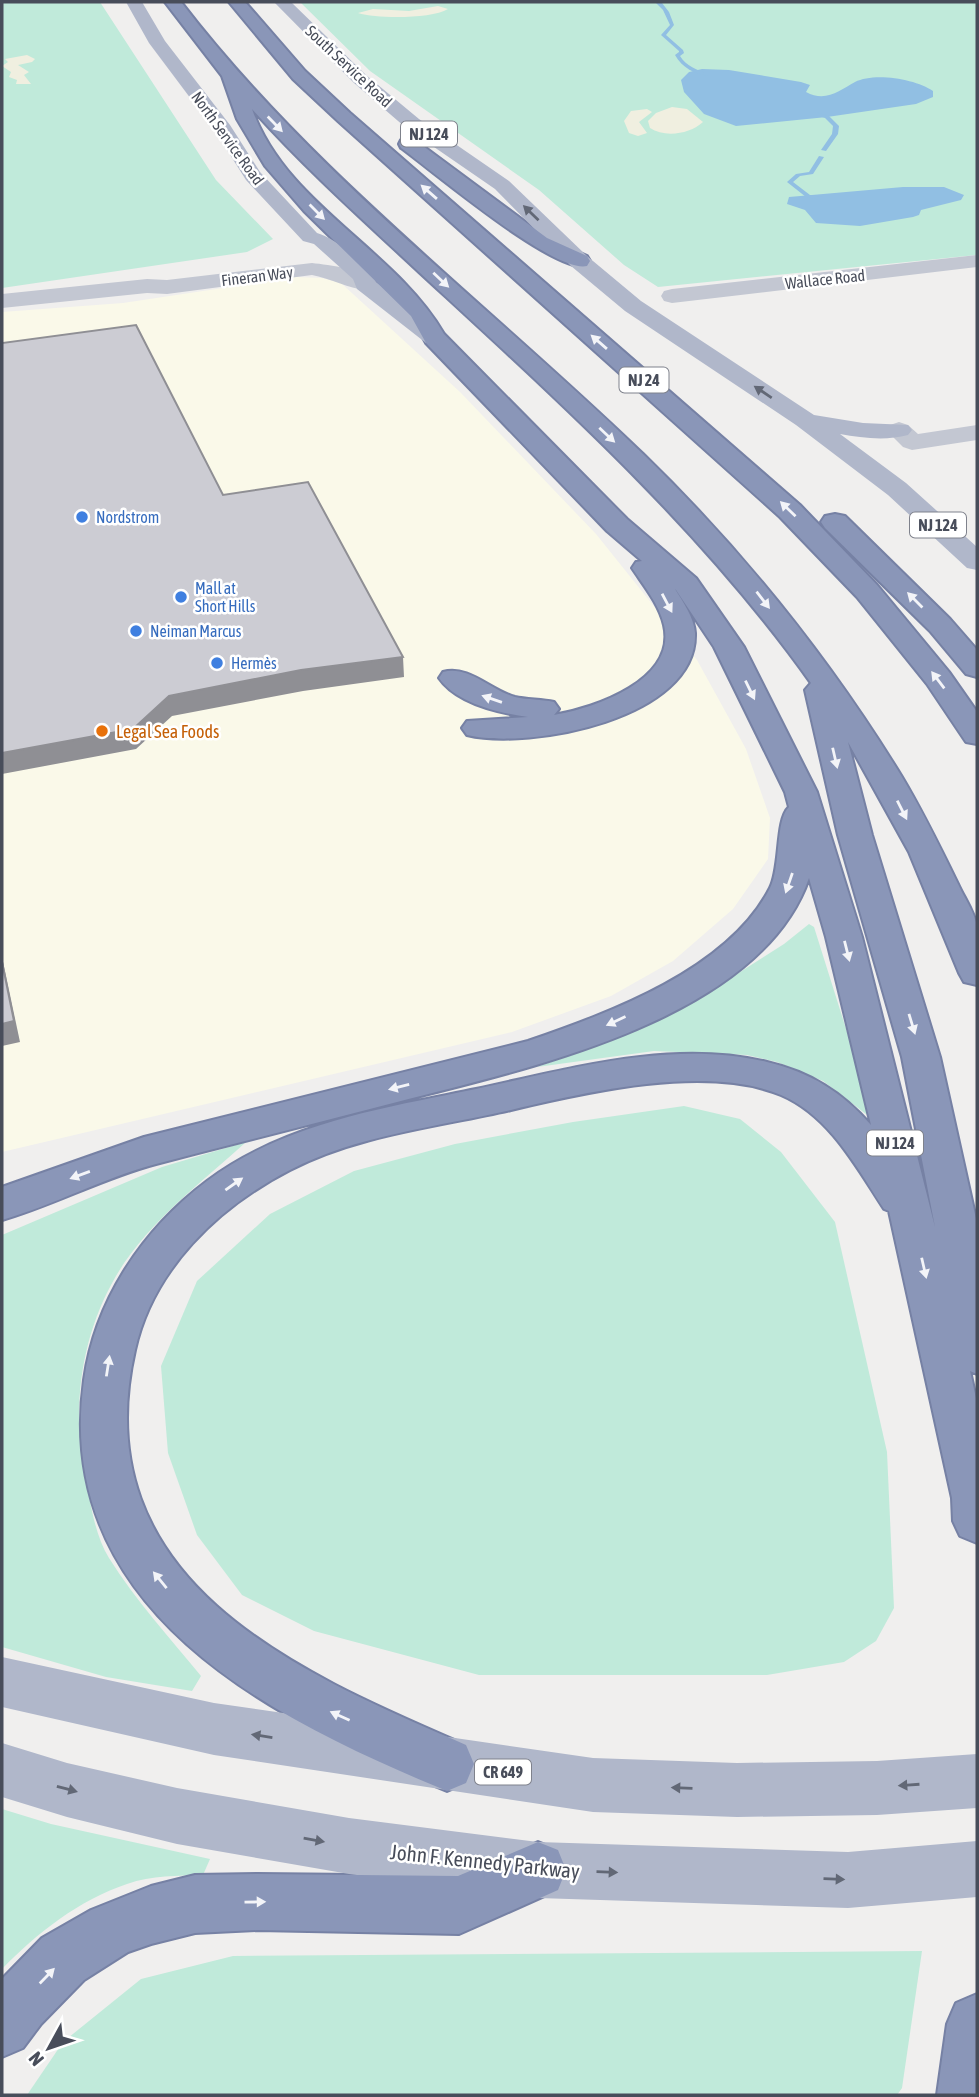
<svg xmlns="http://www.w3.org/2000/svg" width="979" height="2097" viewBox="0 0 979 2097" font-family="'Asap Condensed',sans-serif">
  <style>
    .commercial { fill: #faf9e9 }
    .green { fill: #c0eada }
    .sand { fill: #f0efe0 }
    .water { fill: #91bfe3 }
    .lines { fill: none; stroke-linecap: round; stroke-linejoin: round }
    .stream { fill: #91bfe3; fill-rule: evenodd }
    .motorway-casing { stroke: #7681a4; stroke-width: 4 }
    .minor { fill: #c3c7d2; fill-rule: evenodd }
    .primary { fill: #b0b7ca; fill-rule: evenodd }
    .motorway { fill: #8a96b8; fill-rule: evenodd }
    .shaded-wall { fill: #8f8f94 }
    .building { fill: #ccccd3; stroke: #8f8f94; stroke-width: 2 }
    .oneway { fill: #f3f4f8 }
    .oneway2 { fill: #626876 }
    .shop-dot { fill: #3f7fe0; stroke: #fff; stroke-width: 2.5 }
    .food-dot { fill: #e8710a; stroke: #fff; stroke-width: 2.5 }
    .labels { text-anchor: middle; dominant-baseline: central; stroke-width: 5; stroke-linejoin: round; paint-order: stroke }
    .far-street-label { font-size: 16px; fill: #484d5a; stroke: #fff }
    .shield { fill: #fff; stroke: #7f828c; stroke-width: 2 }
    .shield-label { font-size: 16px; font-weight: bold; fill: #484d5a }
    .far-shop-label { font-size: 16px; fill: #366cbe; stroke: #fff; text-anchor: start }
    .food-label { font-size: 18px; fill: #c56008; stroke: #fff; text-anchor: start }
    .near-street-label { font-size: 21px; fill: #484d5a; stroke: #fff }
  </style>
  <rect width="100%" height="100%" fill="#f0efee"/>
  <path class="commercial" d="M296,277L322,278L341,283L460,392L596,534L697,660L746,749L770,818L768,859L733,909L673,961L611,996L512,1032L2,1152V312L123,303Z"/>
  <g class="green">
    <path d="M2,2H100L216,180L273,239L247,252L2,288Z"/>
    <path d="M300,2H977V255L658,287L624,265L539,190L370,71Z"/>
    <path d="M809,924L814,927L875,1121L823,1081L777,1062L747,1055L654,1051L537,1067L608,1042L658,1020L701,997L784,944Z"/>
    <path d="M684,1106L740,1119L781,1152L835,1222L887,1452L894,1608L876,1641L844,1662L767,1675H479L314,1631L242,1595L197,1535L168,1453L161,1366L197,1281L270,1214L354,1171L455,1144L573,1122Z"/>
    <path d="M246,1142C201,1183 147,1223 116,1276C82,1334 71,1406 85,1472C90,1500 94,1534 109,1558C135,1600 170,1638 201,1676L192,1691L106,1677L2,1647V1235L162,1167Z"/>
    <path d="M2,1809L51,1824L210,1859L203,1875C178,1876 152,1875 127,1884C79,1900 37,1933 2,1969Z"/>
    <path d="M922,1951L902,2088L897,2095H27L63,2042L141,1979L233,1956Z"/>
  </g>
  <g class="sand">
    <path d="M438,6L448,9C431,19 378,19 358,13L373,9L409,11Z"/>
    <path d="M27,55L35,59L32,62L18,65L29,72L24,75L31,84H16L17,80L9,77L11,72L2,66L8,62L5,59Z"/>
    <path d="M672,107L687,109L703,122C690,134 665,138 650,128L648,121L656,113Z"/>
    <path d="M647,109L652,112L639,122L647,133L638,136L629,133L624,121L631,111Z"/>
  </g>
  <g class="water">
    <path d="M702,69L729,70L801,82L810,85L806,92C826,103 840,90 855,82C874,72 916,79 933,91V97L916,104L827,117L736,126L704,114L684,92L681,80L689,72Z"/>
    <path d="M903,187H944L964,195L961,200L921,210L919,215L913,217L860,226L816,223L805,210L787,204L789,197Z"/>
  </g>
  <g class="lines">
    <g class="stream">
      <path d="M655,2L662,3L669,12L674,25L666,35L683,50L684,53L680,56C686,66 697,70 709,74V76C695,74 682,68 675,55L679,52V51L661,35L670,25L663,10Z"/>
      <path d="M815,112L829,116L839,126L838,134L826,151L821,150L832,134L833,126L825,118L813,114Z"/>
      <path d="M819,156L824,157L813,174L800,176L793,182L810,195L823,197L824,198L821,200L806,197L787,182L796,174L809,172Z"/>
    </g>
    <defs>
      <g id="motorway">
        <path d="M165,2H181C312,173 489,305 643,454C743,551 829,658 902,777C923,812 941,849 959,886C965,899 975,913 977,927C979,945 978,968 977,985L964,982L959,973L909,852L848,742L872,835L940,1057L976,1219L977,1374L970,1371L977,1403V1543L960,1536L953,1521L952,1498L889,1211L884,1209C857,1168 830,1116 781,1095C707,1064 587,1092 511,1110C437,1127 357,1135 290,1170C218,1207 153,1269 135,1350C83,1580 294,1671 466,1745L474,1764L466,1783L447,1791C269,1718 52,1609 84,1380C95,1300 143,1229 207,1181C284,1123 384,1108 476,1089C569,1069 672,1039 767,1062C810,1072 842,1092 871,1125L826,937L809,878C760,1020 525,1069 397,1102C316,1123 236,1143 156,1164C103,1178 54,1205 2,1220V1187L144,1137L528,1041C609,1013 728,970 770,888C781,867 775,820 789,807L785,792L714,647L676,590L675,589C683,602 694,617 695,633C698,719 529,750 467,735L462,728L467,721L528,717C499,713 456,703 439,678L443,672C469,665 490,690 515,697C528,700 541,699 554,702L559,709L554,715C595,708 677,680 664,625C659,604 644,586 632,568L636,562L642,561L607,531L426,343L411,316L304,211L265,166L237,119L222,76ZM252,109C304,167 362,219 419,272C559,401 700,527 811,683L805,690L838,835L902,1057L935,1227L862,937L817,792L744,647L696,578L627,519L444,334C395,249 286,205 252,109Z"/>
        <path d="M229,2H245L305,71L350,113L800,505L877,585L949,672L977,712V744L966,742L927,684L857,597L780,517L338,121L293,79Z"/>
        <path d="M408,138L415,140L547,238L587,256L590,261L587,266C554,274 433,171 401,148L399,144L401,140Z"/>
        <path d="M835,514L845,516L950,619L977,650V677L966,674L930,631L825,528L821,522L825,516Z"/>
        <path d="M538,1842L558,1850L566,1870L558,1890L459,1934L258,1930L195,1933L151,1944L128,1952L84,1980L41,2024L23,2048L2,2057V1979L42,1938L91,1910L151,1886L195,1875L258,1874L458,1876Z"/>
        <path d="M977,1994V2095H937L947,2024L956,2003Z"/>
      </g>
    </defs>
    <use href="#motorway" class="motorway-casing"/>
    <g class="minor">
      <path d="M977,255V267L672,303L664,301L661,296L664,291L672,289Z"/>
      <path d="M312,263C329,265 366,269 376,284L373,289C356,293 331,278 312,275L167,294L147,293L2,308V294L147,279L167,280Z"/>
      <path d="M899,422L908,425L918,434L977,425V440L912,450L903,447L886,430L890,425Z"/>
    </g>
    <g class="primary">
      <path d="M126,2H142L165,41L230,125L260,172L317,233C333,237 372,266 376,282L442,333L446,338L442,343H426L357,289L353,279L314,244L303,241L246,180L215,131L149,43Z"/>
      <path d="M274,2H291L366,75L419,119L509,181L587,256L641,301L814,415L863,423L908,425L912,430L908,435C886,441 862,438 840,434L906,483L977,547V570L967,568L888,495L796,425L625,311L571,266L495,189L405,127L354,83Z"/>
      <path d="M2,1657L214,1703L593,1758L737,1763L877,1761L977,1754V1808L877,1815L737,1817L593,1812L214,1755L2,1707Z"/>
      <path d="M2,1743L67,1763L177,1788L349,1818L538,1842L848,1852L977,1841V1897L848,1908L538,1898L349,1874L177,1844L67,1817L2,1797Z"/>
    </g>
    <use href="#motorway" class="motorway"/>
  </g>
  <g class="shaded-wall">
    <path d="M403,657L404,677L303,691L172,716L136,749L2,774V753L169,696L301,670Z"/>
    <path d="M2,957L20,1042L2,1046Z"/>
  </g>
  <g class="building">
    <path d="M136,325L223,495L308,482L403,657L301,670L169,696L133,729L2,753V343Z"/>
    <path d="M2,962L14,1021L2,1024Z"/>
  </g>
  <defs><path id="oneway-solid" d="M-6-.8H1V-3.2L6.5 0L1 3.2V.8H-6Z" transform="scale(1.75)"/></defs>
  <g class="oneway">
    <use href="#oneway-solid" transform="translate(275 124) rotate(46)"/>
    <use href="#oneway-solid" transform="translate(429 192) rotate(-139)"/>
    <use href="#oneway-solid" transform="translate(317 212) rotate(45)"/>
    <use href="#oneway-solid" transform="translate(441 280) rotate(43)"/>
    <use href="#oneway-solid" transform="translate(599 342) rotate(-139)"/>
    <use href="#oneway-solid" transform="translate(607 435) rotate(43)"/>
    <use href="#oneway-solid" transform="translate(788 509) rotate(-136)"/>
    <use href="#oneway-solid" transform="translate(763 600) rotate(52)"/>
    <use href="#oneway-solid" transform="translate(915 600) rotate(-135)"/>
    <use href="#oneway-solid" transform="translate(667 603) rotate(62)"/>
    <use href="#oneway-solid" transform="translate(938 680) rotate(-127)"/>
    <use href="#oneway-solid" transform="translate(750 690) rotate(64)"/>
    <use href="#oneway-solid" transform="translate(492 699) rotate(-161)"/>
    <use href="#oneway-solid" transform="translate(835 758) rotate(77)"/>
    <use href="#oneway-solid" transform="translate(902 810) rotate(63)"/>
    <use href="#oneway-solid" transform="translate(789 883) rotate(109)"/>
    <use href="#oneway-solid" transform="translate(847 951) rotate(76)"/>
    <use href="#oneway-solid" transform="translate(616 1021) rotate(155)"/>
    <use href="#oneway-solid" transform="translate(912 1024) rotate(73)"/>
    <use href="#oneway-solid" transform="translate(399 1087) rotate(166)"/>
    <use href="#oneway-solid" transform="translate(80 1175) rotate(160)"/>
    <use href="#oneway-solid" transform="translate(234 1184) rotate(-35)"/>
    <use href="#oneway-solid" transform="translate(924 1268) rotate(77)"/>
    <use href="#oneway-solid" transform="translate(108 1366) rotate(-81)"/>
    <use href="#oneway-solid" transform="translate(160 1580) rotate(-129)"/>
    <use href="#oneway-solid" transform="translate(340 1716) rotate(-156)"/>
    <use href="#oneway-solid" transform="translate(255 1902) rotate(-1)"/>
    <use href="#oneway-solid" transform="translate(47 1976) rotate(-46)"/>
  </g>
  <g class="oneway2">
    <use href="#oneway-solid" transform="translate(531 213) rotate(-136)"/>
    <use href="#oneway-solid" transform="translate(763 392) rotate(-146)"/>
    <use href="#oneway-solid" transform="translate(262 1736) rotate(-171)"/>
    <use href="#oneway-solid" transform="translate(909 1785) rotate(176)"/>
    <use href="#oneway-solid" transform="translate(682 1788) rotate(-178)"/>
    <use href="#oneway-solid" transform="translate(67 1789) rotate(15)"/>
    <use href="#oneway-solid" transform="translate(314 1840) rotate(10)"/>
    <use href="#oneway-solid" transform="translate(607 1872) rotate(2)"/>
    <use href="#oneway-solid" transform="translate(834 1879) rotate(2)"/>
  </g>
  <g class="shop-dot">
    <circle cx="82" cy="517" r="7"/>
    <circle cx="181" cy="597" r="7"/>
    <circle cx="136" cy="631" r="7"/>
    <circle cx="217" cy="663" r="7"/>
  </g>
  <circle class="food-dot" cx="102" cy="731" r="7"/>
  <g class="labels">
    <g class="far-street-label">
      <text transform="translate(349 66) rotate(43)">South Service Road</text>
      <text transform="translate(228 138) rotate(54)">North Service Road</text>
      <text transform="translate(257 276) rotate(-7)">Fineran Way</text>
      <text transform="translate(825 279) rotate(-6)">Wallace Road</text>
    </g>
    <g class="shield">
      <rect x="401" y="121.5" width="56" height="25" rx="5"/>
      <rect x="619.5" y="367.5" width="49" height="25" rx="5"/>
      <rect x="910" y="512.5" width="56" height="25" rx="5"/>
      <rect x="867" y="1130.5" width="56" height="25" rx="5"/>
      <rect x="475" y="1759.5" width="56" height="25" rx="5"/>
    </g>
    <g class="shield-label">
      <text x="429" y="134">NJ 124</text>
      <text x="644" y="380">NJ 24</text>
      <text x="938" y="525">NJ 124</text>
      <text x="895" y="1143">NJ 124</text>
      <text x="503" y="1772">CR 649</text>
    </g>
    <g class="far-shop-label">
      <text x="96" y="517">Nordstrom</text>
      <text x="195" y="588">Mall at<tspan x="195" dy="18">Short Hills</tspan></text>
      <text x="150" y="631">Neiman Marcus</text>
      <text x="231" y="663">Hermès</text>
    </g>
    <g class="food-label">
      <text x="116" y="731">Legal Sea Foods</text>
    </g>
    <g class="near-street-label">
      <text transform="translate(485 1861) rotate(6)">John F. Kennedy Parkway</text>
    </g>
  </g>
  <rect width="979" height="2097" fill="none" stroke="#484d5a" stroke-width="7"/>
  <g transform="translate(49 2048) rotate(230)" stroke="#ffffff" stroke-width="5" paint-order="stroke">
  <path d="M0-5L12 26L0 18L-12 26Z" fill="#484d5a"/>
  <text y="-10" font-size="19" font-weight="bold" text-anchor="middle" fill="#484d5a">N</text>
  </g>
</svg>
